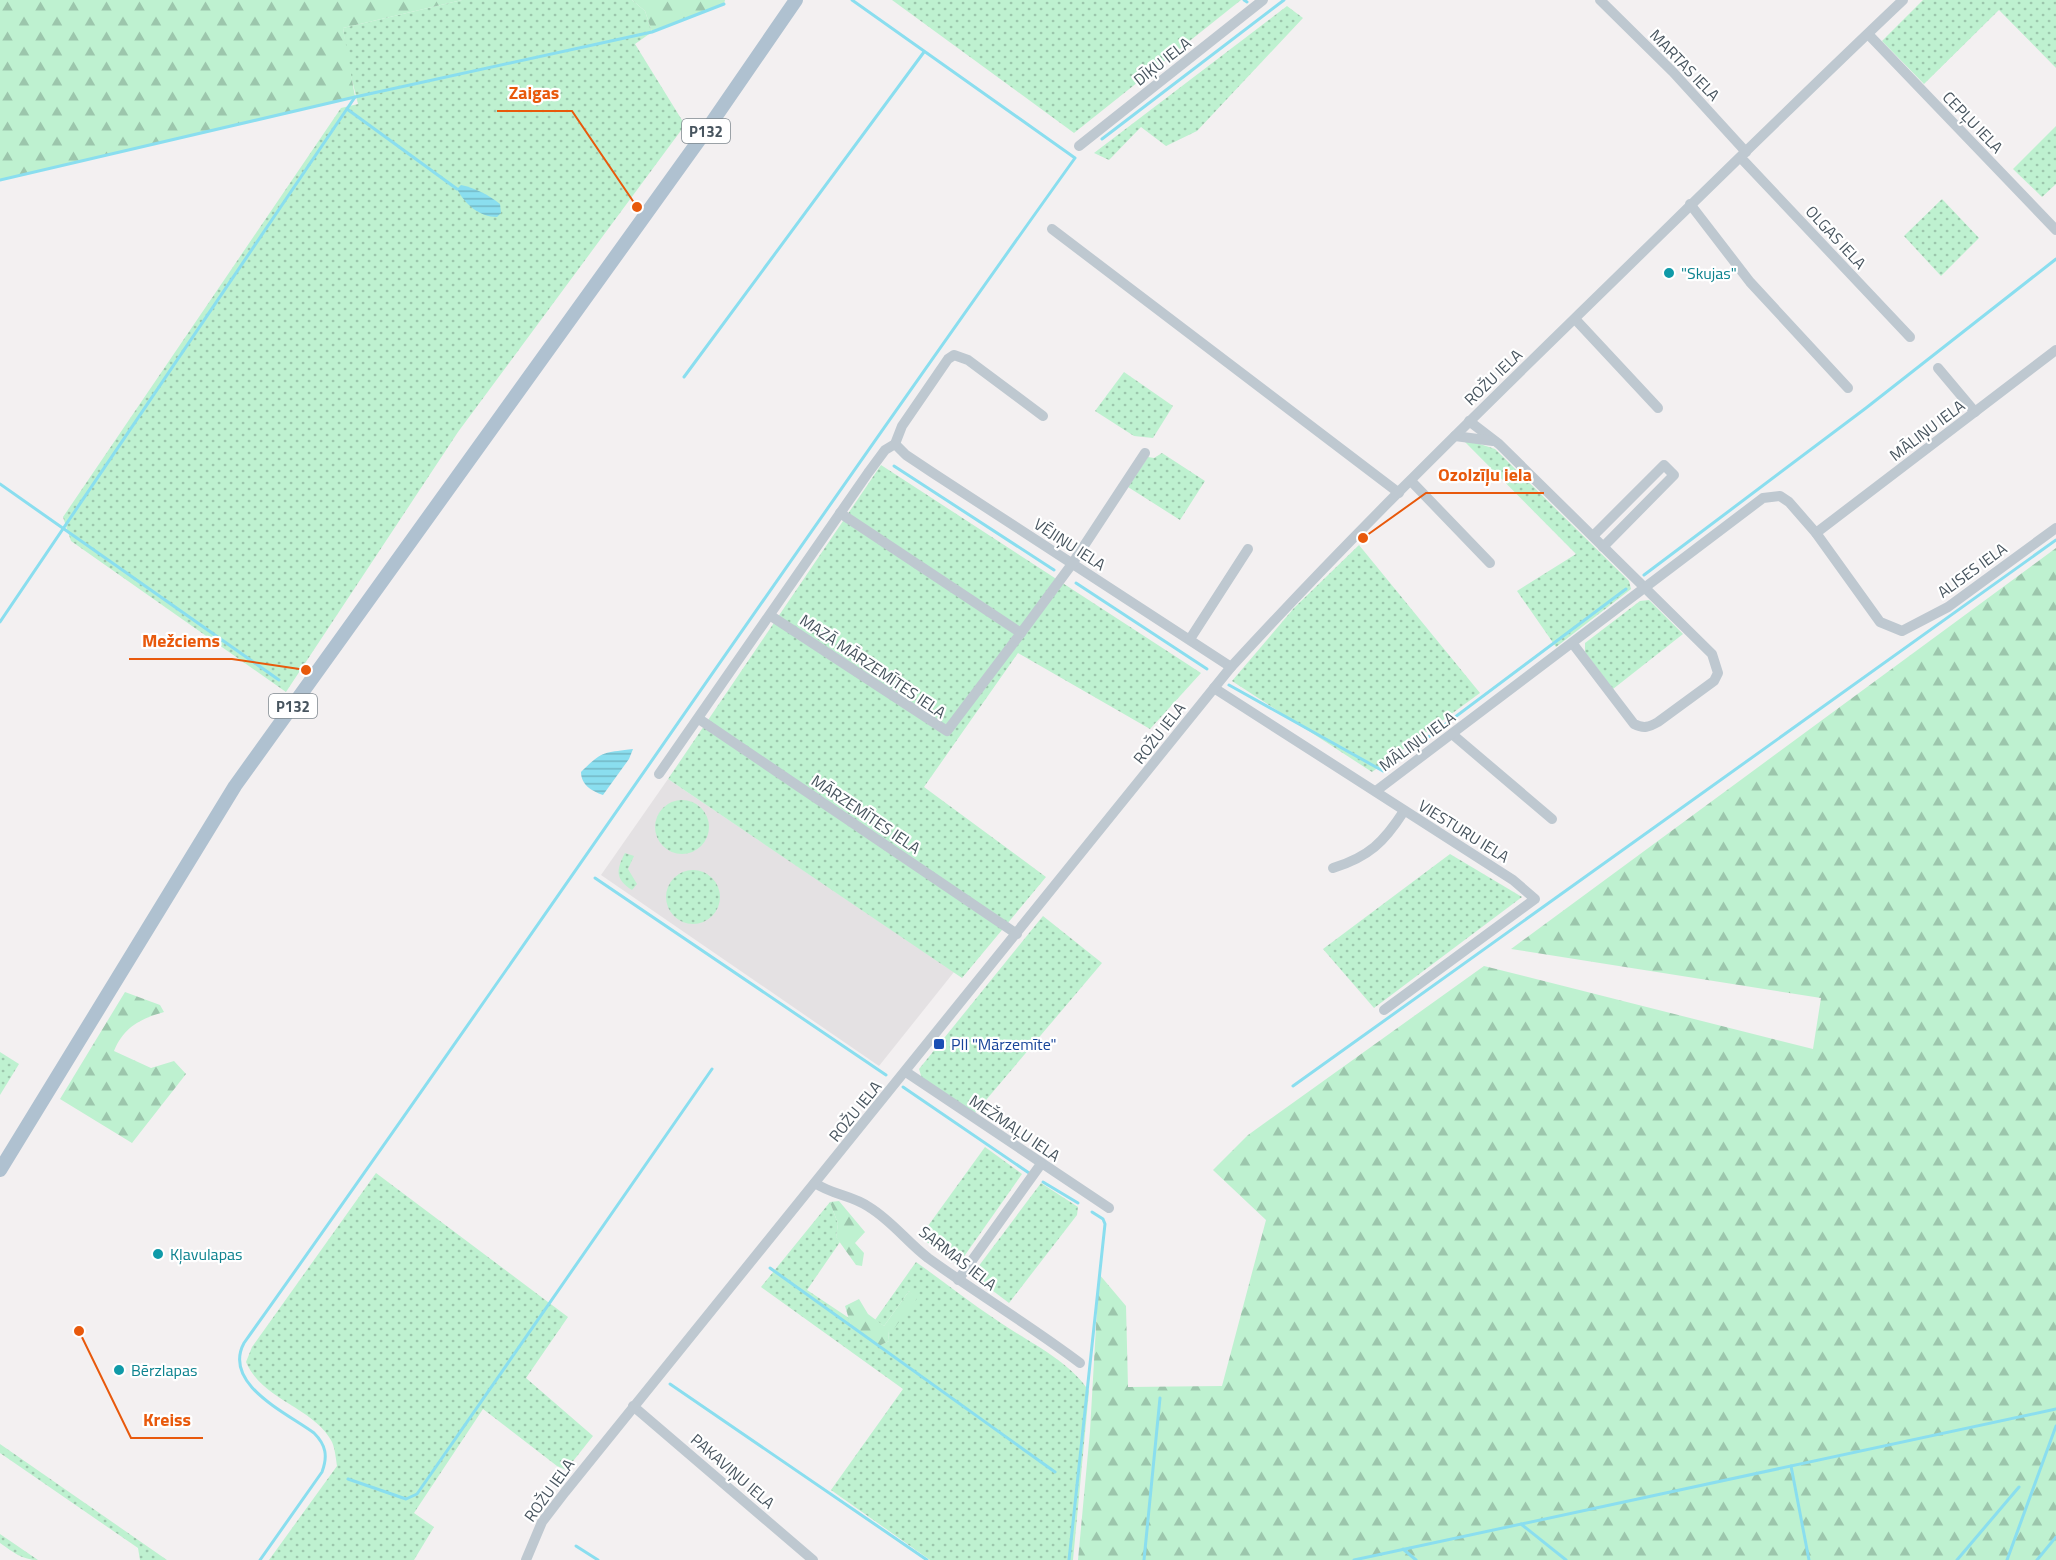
<svg xmlns="http://www.w3.org/2000/svg" width="2056" height="1560" viewBox="0 0 2056 1560" font-family="'Titillium Web',sans-serif">
  <style>
    .education { fill: #e4e1e3 }
    .grass { fill: url(#grass-dots) }
    .forest { fill: url(#forest-firs) }
    .water { fill: url(#water-rules) }
    .lines { fill: none; stroke-linecap: round; stroke-linejoin: round }
    .stream { stroke: #8adeef; stroke-width: 3 }
    .minor { stroke: #bec8d0; stroke-width: 10 }
    .major { stroke: #afc1d0; stroke-width: 14 }
    .culture-dot { fill: #0f9aa8; stroke: #fff; stroke-width: 2 }
    .transit-dot { fill: #1a4fb4; stroke: #fff; stroke-width: 2 }
    .labels { text-anchor: middle; dominant-baseline: central; stroke-width: 4.5; stroke-linejoin: round; paint-order: stroke }
    .shield { fill: #fff; stroke: #7f888f; stroke-width: 1.5 }
    .shield-label { font-size: 15px; font-weight: bold; fill: #48555f }
    .street-label { font-size: 16px; fill: #48555f; stroke: #fff }
    .culture-label { font-size: 16px; fill: #0d838f; stroke: #fff; text-anchor: start }
    .transit-label { font-size: 16px; fill: #164399; stroke: #fff; text-anchor: start }
    .leader { fill: none; stroke: #e8590c; stroke-width: 2 }
    .callout-dot { fill: #e8590c; stroke: #fff; stroke-width: 2 }
    .callout-label { font-size: 18px; text-anchor: middle; font-weight: bold; fill: #e8590c; stroke: #fff; stroke-width: 4.5; stroke-linejoin: round; paint-order: stroke }
  </style>
  <defs>
    <pattern id="grass-dots" width="8" height="8" patternUnits="userSpaceOnUse" patternTransform="scale(1.5)"><rect width="8" height="8" fill="#bef1d0"/><path d="M2 2h.1M6 6h.1" fill="none" stroke="#9cc6ac" stroke-width="1.8" stroke-linecap="round"/></pattern>
    <pattern id="forest-firs" width="22" height="20" patternUnits="userSpaceOnUse" patternTransform="scale(1.5)"><rect width="22" height="20" fill="#bef1d0"/><path d="M5 1l3.5 6h-7zM16 11l3.5 6h-7z" fill="#9cc6ac"/></pattern>
    <pattern id="water-rules" width="6" height="5" patternUnits="userSpaceOnUse" patternTransform="scale(1.5)"><rect width="6" height="5" fill="#8adeef"/><path d="M0 2.5h6" fill="none" stroke="#73b7c5"/></pattern>
  </defs>
  <rect width="100%" height="100%" fill="#f3f0f1"/>
  <path class="education" d="M668,779L954,972L879,1066L601,875Z"/>
  <g class="grass">
    <path d="M462,0H632L645,11L652,32L635,44L685,125L458,432L286,692L71,541L63,517L341,108L358,104L348,64L343,28Z"/>
    <path d="M892,0H1241L1074,133Z"/>
    <path d="M1923,0H2056V68L1999,10L1924,84L1882,41Z"/>
    <path d="M1287,6L1303,18L1197,131L1166,146L1141,127L1109,160L1094,153Z"/>
    <path d="M2056,126V184L2042,197L2013,169Z"/>
    <path d="M1942,199L1979,238L1941,276L1904,236Z"/>
    <path d="M1124,372L1173,406L1153,438L1134,436L1095,411Z"/>
    <path d="M1468,440L1495,449L1629,581L1631,589L1556,647L1517,591L1576,554L1465,442Z"/>
    <path d="M1162,453L1205,481L1180,520L1128,487L1148,457L1154,458Z"/>
    <path d="M881,465L1201,673L1150,729L1018,653L924,787L1046,877L962,978L668,779Z"/>
    <path d="M1359,545L1480,693L1372,772L1232,681L1294,608Z"/>
    <path d="M1649,600L1683,634L1613,689L1585,652V643L1640,601Z"/>
    <circle cx="682" cy="827" r="27"/>
    <path d="M625,853L634,856L628,869L637,884L632,890C615,879 616,870 625,853Z"/>
    <path d="M1450,854L1522,897L1374,1008L1323,949Z"/>
    <circle cx="693" cy="897" r="27"/>
    <path d="M1043,916L1102,963L975,1113L922,1079L919,1069Z"/>
    <path d="M0,1052L19,1064L0,1095Z"/>
    <path d="M985,1147L1022,1174L958,1265L920,1237Z"/>
    <path d="M376,1173L568,1317L526,1378L593,1436L566,1470L557,1466L483,1409L414,1513L434,1527L414,1560H269L337,1466C336,1459 335,1449 332,1442C315,1408 262,1400 246,1362L252,1347Z"/>
    <path d="M1041,1183L1078,1207L1077,1215L1009,1303L972,1275Z"/>
    <path d="M830,1202L838,1224L836,1237L840,1242L807,1290L849,1318L851,1326L879,1346L889,1341L888,1331L916,1299L909,1291L884,1326L875,1320L916,1262C943,1281 968,1301 995,1319C1026,1341 1068,1359 1089,1391L1073,1560H930L831,1490L903,1389L761,1287Z"/>
    <path d="M0,1444L167,1560H140L138,1548L0,1453Z"/>
    <path d="M0,1534L38,1560C22,1560 13,1552 0,1543Z"/>
  </g>
  <g class="forest">
    <path d="M0,0H462L343,28L355,97L0,180Z"/>
    <path d="M632,0H725L724,4L652,32L645,11Z"/>
    <path d="M2056,548V1560H1078L1090,1431L1099,1274L1126,1306L1128,1387L1222,1386L1266,1220L1213,1170L1248,1135L1484,966L1813,1049L1821,998L1511,949Z"/>
    <path d="M125,992L160,1005L164,1012C140,1019 124,1027 114,1051L151,1068L174,1061L186,1074L132,1143L60,1099Z"/>
    <path d="M839,1201L865,1232L855,1243L864,1253L862,1266L856,1265L836,1237L838,1224L830,1202Z"/>
    <path d="M909,1291L917,1298L893,1330L888,1331L889,1341L879,1346L851,1326L845,1306L859,1299L868,1314L884,1326Z"/>
  </g>
  <g class="water">
    <path d="M461,185C475,188 489,195 500,204L501,213L497,217C479,217 465,204 457,189Z"/>
    <path d="M633,749L629,759L603,795C592,791 581,785 581,772C603,750 604,753 633,749Z"/>
  </g>
  <g class="lines">
    <g class="stream">
      <path d="M1244,0L1247,2"/>
      <path d="M347,109L457,189"/>
      <path d="M1102,139L1284,0"/>
      <path d="M0,180L355,97L652,32L724,4"/>
      <path d="M684,377L924,52"/>
      <path d="M894,466L1054,570"/>
      <path d="M0,484L279,680"/>
      <path d="M1644,575L1866,408L2056,259"/>
      <path d="M1076,583L1207,669"/>
      <path d="M0,622L355,97"/>
      <path d="M1229,685L1383,771L1626,589"/>
      <path d="M595,878L886,1075"/>
      <path d="M1293,1086L2056,540"/>
      <path d="M903,1087L1029,1173"/>
      <path d="M1043,1182L1078,1203"/>
      <path d="M770,1268L1055,1472"/>
      <path d="M670,1384L927,1560"/>
      <path d="M1791,1466L1809,1560"/>
      <path d="M348,1479L406,1499L417,1494L712,1069"/>
      <path d="M1521,1524L1566,1560"/>
      <path d="M576,1546L598,1560"/>
      <path d="M1403,1549L1416,1560"/>
      <path d="M260,1560L322,1472C328,1456 326,1445 314,1433C287,1413 222,1384 244,1343C524,950 794,550 1075,158L852,0"/>
      <path d="M1069,1560L1105,1224L1103,1219L1092,1212"/>
      <path d="M1144,1560L1160,1398"/>
      <path d="M1354,1560L2056,1409"/>
      <path d="M1957,1560L2019,1487"/>
      <path d="M2007,1560L2056,1426"/>
      <path d="M2037,1560L2056,1537"/>
    </g>
    <g class="minor">
      <path d="M1600,0L1673,72L1746,152"/>
      <path d="M1868,34L2056,230"/>
      <path d="M1079,146L1263,0"/>
      <path d="M1741,158L1910,337"/>
      <path d="M1690,204L1750,282L1848,388"/>
      <path d="M1052,229L1399,493"/>
      <path d="M1575,319L1658,408"/>
      <path d="M1938,368L1975,412"/>
      <path d="M1469,421L1499,444L1712,654L1718,673L1714,681L1658,722C1649,727 1644,729 1634,724L1573,644"/>
      <path d="M1455,436L1493,441"/>
      <path d="M895,444L906,455L933,473L1231,667"/>
      <path d="M1411,481L1490,563"/>
      <path d="M840,513L1021,633L1072,564L1145,453"/>
      <path d="M1816,533L2056,350"/>
      <path d="M1593,536L1664,465L1674,475L1603,547"/>
      <path d="M771,616L947,731L1021,633"/>
      <path d="M1190,639L1248,549"/>
      <path d="M1214,688L1513,880L1535,899L1384,1010"/>
      <path d="M699,719L1017,934"/>
      <path d="M1452,734L1552,819"/>
      <path d="M659,774L868,473L885,450L895,444L902,426L948,359L954,355L968,360L1043,416"/>
      <path d="M1376,791L1763,498L1780,496L1789,502L1816,533L1880,622L1902,631L1948,607L2056,528"/>
      <path d="M1333,868C1369,857 1384,842 1404,811"/>
      <path d="M906,1072L1109,1208"/>
      <path d="M815,1183C832,1195 852,1195 869,1207C892,1221 907,1242 928,1258C978,1294 1031,1326 1080,1363"/>
      <path d="M958,1280L1041,1164"/>
      <path d="M633,1406L813,1560"/>
      <path d="M526,1560L542,1522L565,1492L1231,667C1341,547 1456,434 1572,321C1682,214 1791,106 1903,0"/>
    </g>
    <path class="major" d="M0,1170L235,786L710,125L796,0"/>
  </g>
  <g class="culture-dot">
    <circle cx="1669" cy="273" r="6"/>
    <circle cx="158" cy="1254" r="6"/>
    <circle cx="119" cy="1370" r="6"/>
  </g>
  <rect class="transit-dot" x="933" y="1038" width="12" height="12" rx="3"/>
  <g class="labels">
    <g class="shield">
      <rect x="682" y="119" width="48" height="24" rx="4.5"/>
      <rect x="269" y="694" width="48" height="24" rx="4.5"/>
    </g>
    <g class="shield-label">
      <text x="706" y="131">P132</text>
      <text x="293" y="706">P132</text>
    </g>
    <g class="street-label">
      <text transform="translate(1162 61) rotate(-38)">DĪĶU IELA</text>
      <text transform="translate(1685 65) rotate(46)">MARTAS IELA</text>
      <text transform="translate(1973 122) rotate(46)">CEPĻU IELA</text>
      <text transform="translate(1836 237) rotate(47)">OLGAS IELA</text>
      <text transform="translate(1493 377) rotate(-44)">ROŽU IELA</text>
      <text transform="translate(1927 430) rotate(-37)">MĀLIŅU IELA</text>
      <text transform="translate(1070 544) rotate(33)">VĒJIŅU IELA</text>
      <text transform="translate(1972 570) rotate(-36)">ALISES IELA</text>
      <text transform="translate(873 666) rotate(34)">MAZĀ MĀRZEMĪTES IELA</text>
      <text transform="translate(1159 733) rotate(-52)">ROŽU IELA</text>
      <text transform="translate(1417 741) rotate(-36)">MĀLIŅU IELA</text>
      <text transform="translate(866 814) rotate(34)">MĀRZEMĪTES IELA</text>
      <text transform="translate(1464 831) rotate(32)">VIESTURU IELA</text>
      <text transform="translate(855 1111) rotate(-51)">ROŽU IELA</text>
      <text transform="translate(1015 1128) rotate(34)">MEŽMAĻU IELA</text>
      <text transform="translate(958 1258) rotate(38)">SARMAS IELA</text>
      <text transform="translate(733 1471) rotate(41)">PAKAVIŅU IELA</text>
      <text transform="translate(549 1490) rotate(-54)">ROŽU IELA</text>
    </g>
    <g class="culture-label">
      <text x="1681" y="273">"Skujas"</text>
      <text x="170" y="1254">Kļavulapas</text>
      <text x="131" y="1370">Bērzlapas</text>
    </g>
    <g class="transit-label">
      <text x="951" y="1044">PII "Mārzemīte"</text>
    </g>
  </g>
  <path class="leader" d="M637 207L572 111H497M1363 538L1426 493H1544M306 670L232 659H129M79 1331L131 1438H203"/>
  <g class="callout-dot">
    <circle cx="637" cy="207" r="6"/>
    <circle cx="1363" cy="538" r="6"/>
    <circle cx="306" cy="670" r="6"/>
    <circle cx="79" cy="1331" r="6"/>
  </g>
  <g class="callout-label">
    <text x="534" y="99">Zaigas</text>
    <text x="1485" y="481">Ozolzīļu iela</text>
    <text x="181" y="647">Mežciems</text>
    <text x="167" y="1426">Kreiss</text>
  </g>
</svg>
